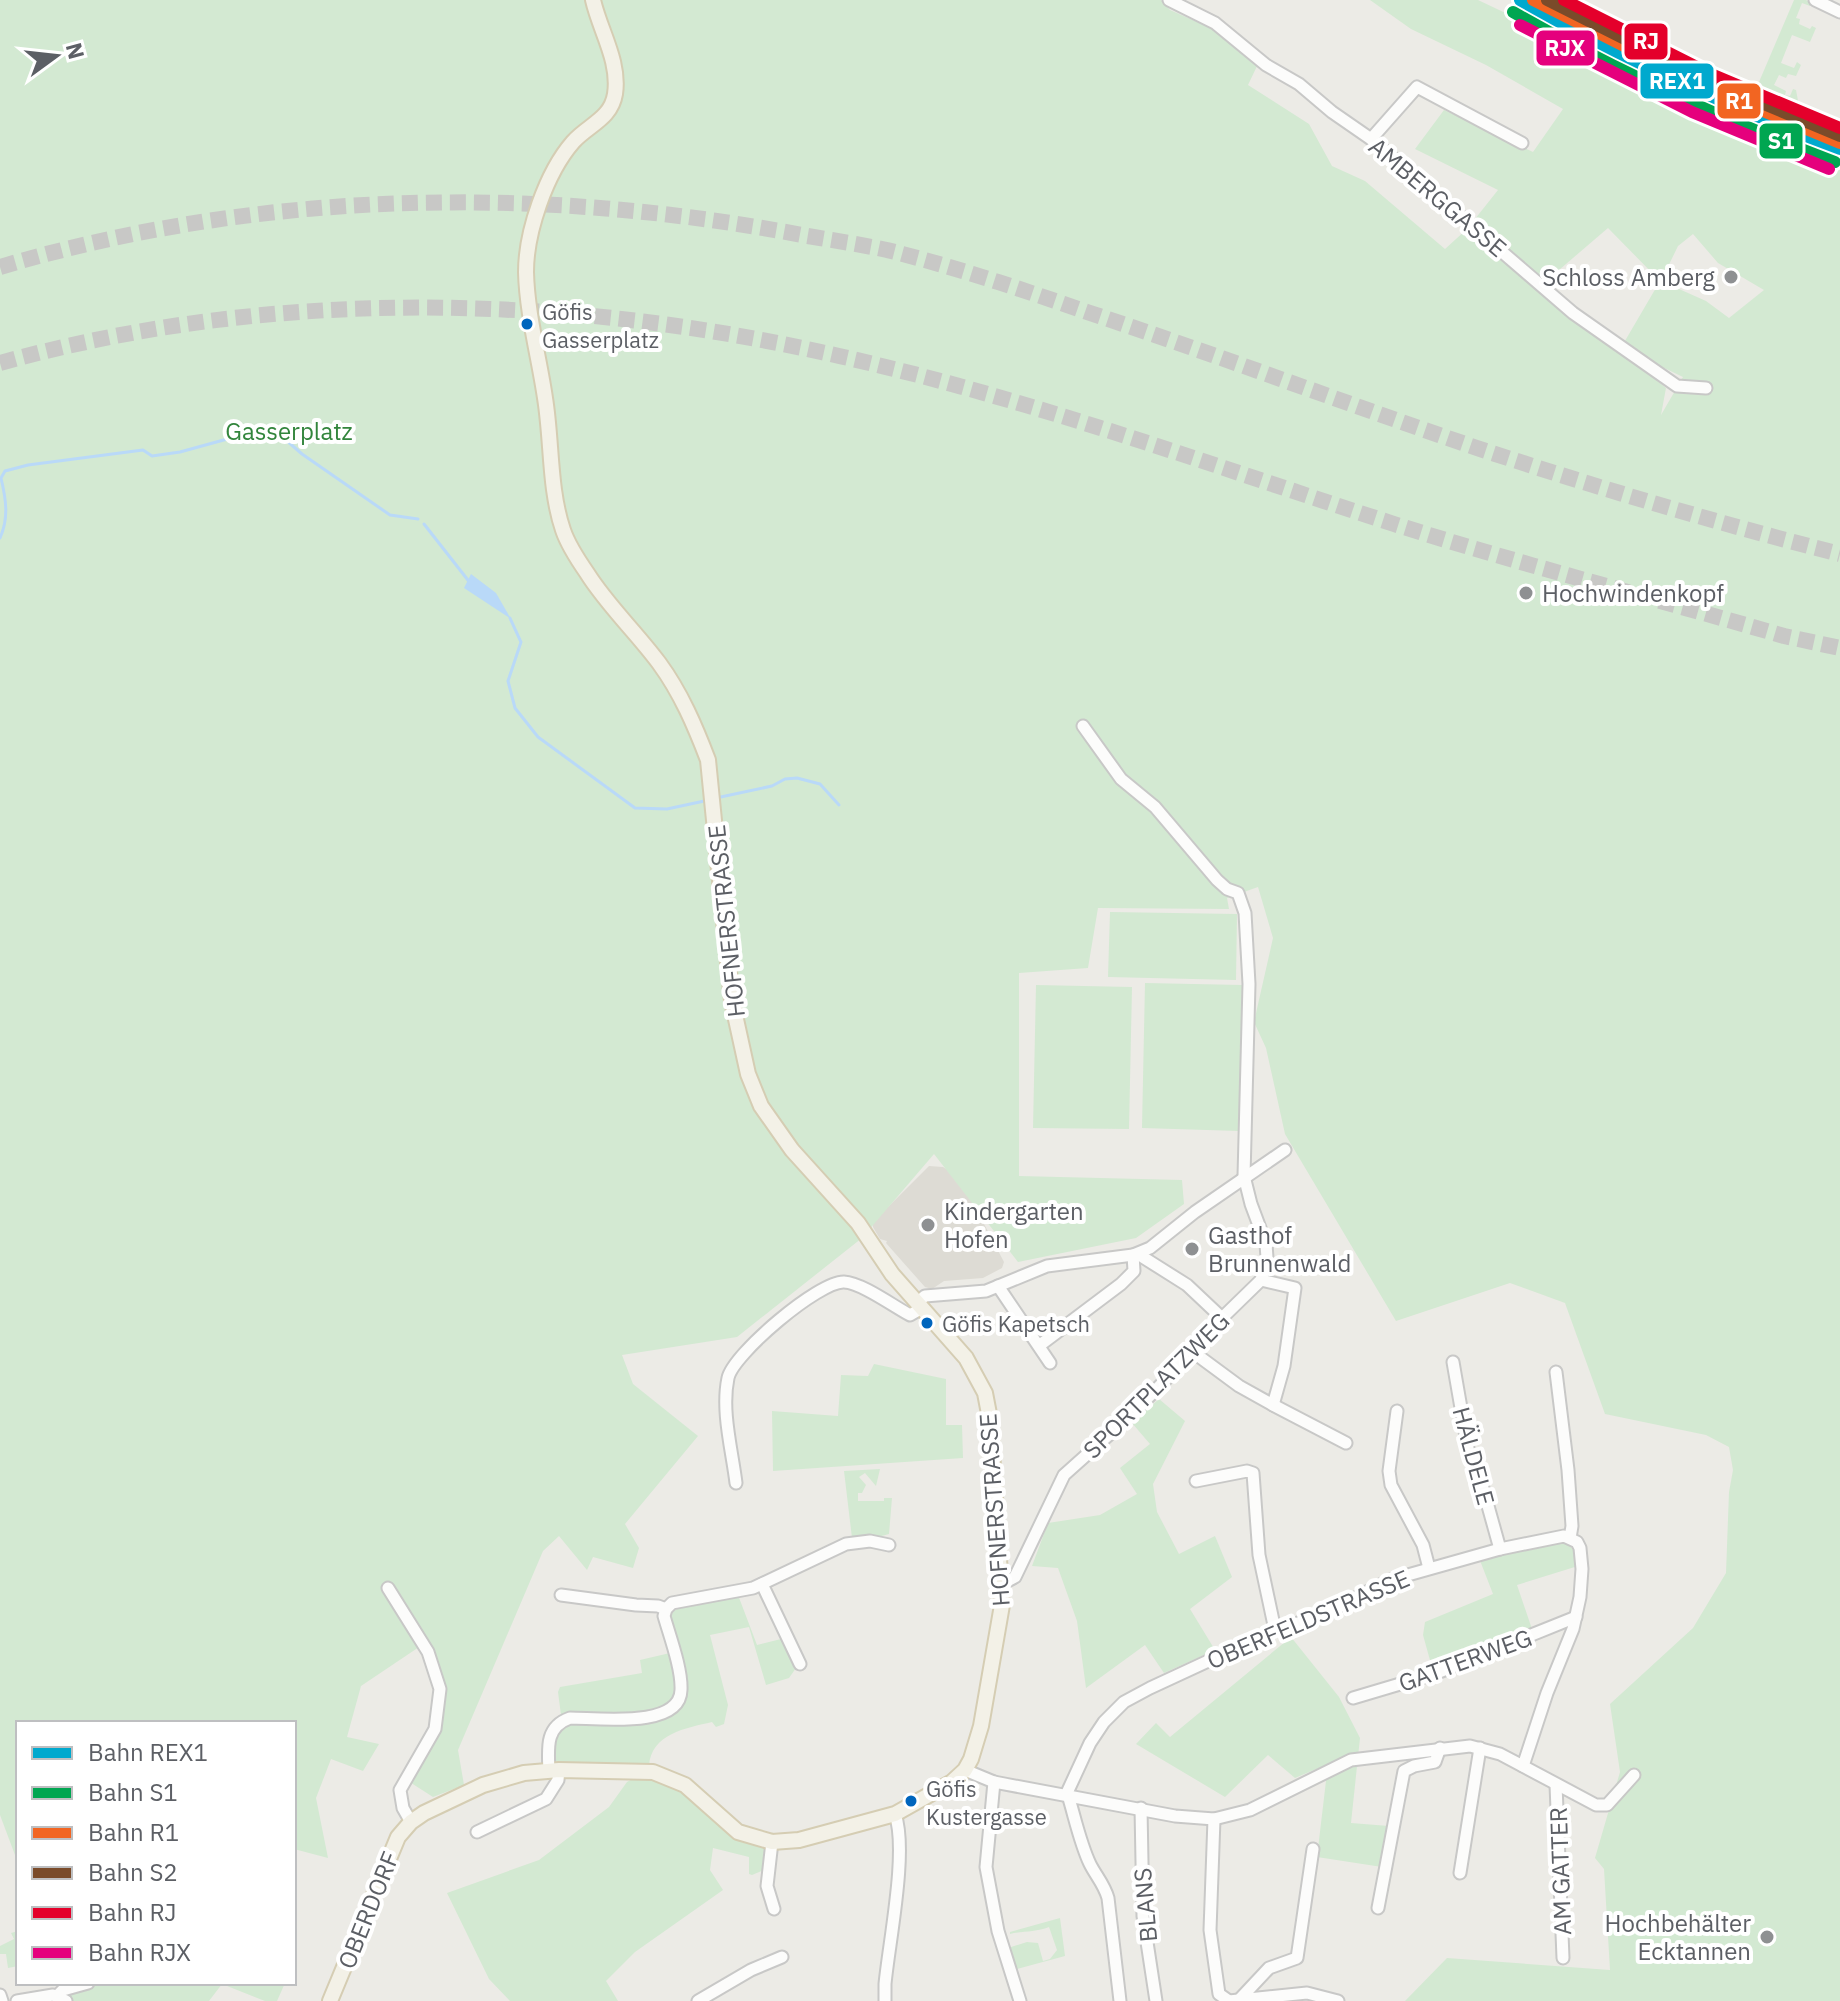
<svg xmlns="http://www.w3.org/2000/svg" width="1840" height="2001" viewBox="0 0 1840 2001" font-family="'IBM Plex Sans',sans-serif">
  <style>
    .education { fill: #dddbd4 }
    .green { fill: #d3e9d2; fill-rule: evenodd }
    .water { fill: #b9d9f8 }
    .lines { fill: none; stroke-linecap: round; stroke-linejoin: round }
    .stream { stroke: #b9d9f8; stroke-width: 3 }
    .highway-tunnel { stroke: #c8c8c6; stroke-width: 16; stroke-dasharray: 16 8; stroke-linecap: butt }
    .minor-casing { stroke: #c8c8c7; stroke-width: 15 }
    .major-casing { stroke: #d5cdb3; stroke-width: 18 }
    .minor { stroke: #fcfcfb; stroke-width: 11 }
    .major { stroke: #f3f1e7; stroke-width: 14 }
    .rail-1-casing { stroke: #fff; stroke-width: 18 }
    .rail-2-casing { stroke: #fff; stroke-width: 18 }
    .rail-3-casing { stroke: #fff; stroke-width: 18 }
    .rail-4-casing { stroke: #fff; stroke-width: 18 }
    .rail-5-casing { stroke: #fff; stroke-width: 18 }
    .rail-6-casing { stroke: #fff; stroke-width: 18 }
    .rail-1 { stroke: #00a9ce; stroke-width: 12 }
    .rail-2 { stroke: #00a651; stroke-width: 12 }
    .rail-3 { stroke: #f26522; stroke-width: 12 }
    .rail-4 { stroke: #7a4b2a; stroke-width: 12 }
    .rail-5 { stroke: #e4002b; stroke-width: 12 }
    .rail-6 { stroke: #e5007d; stroke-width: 12 }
    .poi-dot { fill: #8e9092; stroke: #fff; stroke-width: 3 }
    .bus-dot { fill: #0065bd; stroke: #fff; stroke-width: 3 }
    .labels { text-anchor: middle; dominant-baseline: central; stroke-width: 8; stroke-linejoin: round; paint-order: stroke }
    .bus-label { font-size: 22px; fill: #5c5f65; stroke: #fff; text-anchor: start }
    .street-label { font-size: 24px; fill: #5c5f65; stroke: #fff }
    .poi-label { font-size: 24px; fill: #5c5f65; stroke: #fff; text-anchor: start }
    .park-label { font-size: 24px; fill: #32853c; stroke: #fff }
    .line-badge { stroke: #fff; stroke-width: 3 }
    .badge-label { font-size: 22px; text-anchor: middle; font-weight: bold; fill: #fff }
  </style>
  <rect width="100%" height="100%" fill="#ecebe6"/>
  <path class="education" d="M929,1166L943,1167L961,1178L974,1194L983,1222L1004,1262L1002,1268L983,1278L944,1281L932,1289L925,1287L886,1243L887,1241L880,1239L873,1227V1222Z"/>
  <g class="green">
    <path d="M0,0H1161L1170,10L1220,32L1258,64L1248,85L1309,124L1332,166L1365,181L1445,249L1467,229L1498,190L1415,149L1444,110L1533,152L1563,109L1486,65L1411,29L1370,0H1478L1691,101L1831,160L1840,158V2001H1405L1447,1958L1610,1970L1604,1869L1595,1858L1620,1772L1610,1704L1693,1628L1726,1573L1729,1492L1733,1470L1729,1447L1706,1435L1605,1414L1565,1303L1510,1283L1396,1321L1285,1134L1266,1048L1254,1022L1273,938L1258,887L1227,898L1229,909L1098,908L1088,968L1019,973V1176L1182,1180L1184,1204L1136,1238L1018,1262L934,1154L862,1238L737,1337L622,1355L633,1384L698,1436L625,1524L639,1548L633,1568L593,1557L587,1570L559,1536L543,1551L458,1750L464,1785L433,1797L405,1779L441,1728L446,1692L428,1641L361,1686L347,1737L379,1744L363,1771L331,1759L316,1798L328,1858L294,1849V1723H18V1853L15,1855L0,1815ZM1608,228L1660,281L1622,346L1538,288ZM1693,234L1718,263L1764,290L1729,318L1706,301L1661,281L1678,246ZM1635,354L1683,377L1661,415L1666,388L1632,360Z"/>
    <path d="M1794,0H1806L1811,3L1810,6L1802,3L1796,18L1800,19L1799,24L1810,29L1812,26L1816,28L1810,42L1792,35L1781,63L1794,68L1797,62L1801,65L1796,76L1788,74L1786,78L1779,75L1774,85L1786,91L1785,95L1790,96L1793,89L1796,90L1799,106L1756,89Z"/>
    <path d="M1110,912L1237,914L1236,980L1108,977Z"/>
    <path d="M1145,983L1242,985L1239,1131L1142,1128Z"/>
    <path d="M1036,985L1132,987L1129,1129L1033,1128Z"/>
    <path d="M874,1364L946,1379V1425H962L963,1458L773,1471L772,1411L838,1416L841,1375L868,1376Z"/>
    <path d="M1159,1399L1185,1421L1153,1484L1157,1512L1179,1554L1215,1536L1232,1577L1190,1609L1215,1650L1164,1673L1145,1645L1086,1688L1077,1621L1058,1568L1032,1566L1048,1523L1100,1515L1137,1494L1120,1468L1150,1444L1132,1423Z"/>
    <path d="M880,1469L876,1486L865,1473L859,1477L866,1485L862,1493H858V1501H884V1498H892L889,1534L878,1537L852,1538L844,1471Z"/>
    <path d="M1559,1541C1574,1545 1575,1552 1578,1566L1517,1585L1533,1632L1433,1671L1423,1635L1425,1622L1493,1594L1479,1558Z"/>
    <path d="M738,1595L757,1645L785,1638L796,1668L789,1678L766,1685L749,1627L710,1635L728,1705L724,1724L716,1727L712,1722C686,1728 651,1734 649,1766L552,1762C553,1752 551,1734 560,1727C588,1706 691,1745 687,1686C685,1664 675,1641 670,1620L671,1613L680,1607Z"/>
    <path d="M1291,1637L1339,1697L1360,1738L1351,1823L1389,1826L1382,1867L1317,1857L1328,1764L1295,1778L1268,1755L1225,1797L1136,1744L1156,1723L1170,1737Z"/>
    <path d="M670,1653L677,1686L672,1704L653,1713L561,1715L558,1692L560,1687L642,1673L640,1660Z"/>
    <path d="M639,1775L671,1783L767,1847L764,1870L752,1875L749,1874V1857L713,1848L710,1870L723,1890L635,1952L606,1981L618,2001H510L489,1979L447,1893L539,1860L609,1807L627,1782Z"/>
    <path d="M1060,1918L1065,1956L1013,1970L1008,1948L1027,1942L1038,1943L1043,1961L1050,1959L1057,1950L1049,1927C1036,1932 1023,1931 1010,1934V1932Z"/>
    <path d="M18,1931V1966L8,1968L6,1954H0V1946L14,1939L11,1933Z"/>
    <path d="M98,1983H285L277,2001H265L222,1984L209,2001H73L65,1995L67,1991Z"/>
  </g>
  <path class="water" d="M471,574L496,593L511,619L464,588Z"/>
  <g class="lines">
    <g class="stream">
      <path d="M424,524L471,584"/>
      <path d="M0,538C9,518 6,499 1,478L5,471L28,465L143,450L152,456L180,452L271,427L302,454L390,515L418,519"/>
      <path d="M510,618L521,642L508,681L515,708L538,737L635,808L667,809L709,800"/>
      <path d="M716,798L772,786L785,779L797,778L820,784L839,805"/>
    </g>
    <g class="highway-tunnel">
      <path d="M0,267C260,190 537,185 802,235C830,240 859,244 887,250C955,267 1021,289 1087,312C1217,355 1345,403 1474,447C1595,487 1717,523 1840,554"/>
      <path d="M0,363C267,289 552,293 821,352C1016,394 1205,463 1394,524C1523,565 1654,598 1784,636L1840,648"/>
    </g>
    <defs>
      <g id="minor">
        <path d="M1169,0L1215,23L1266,65L1299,84L1332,112L1371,139L1573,313L1677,386L1706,388"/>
        <path d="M1815,0L1840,12"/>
        <path d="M1371,139L1417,87L1522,143"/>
        <path d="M998,1286L1050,1363"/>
        <path d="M917,1303L925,1296L986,1291L1047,1266L1133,1255L1141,1256L1187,1285L1222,1318"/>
        <path d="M1040,1345L1121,1284L1134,1271L1133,1255L1150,1248L1195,1212L1285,1150"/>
        <path d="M1193,1352L1239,1386L1273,1405L1284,1366L1295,1288L1261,1280"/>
        <path d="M1453,1362L1469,1454L1483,1488L1500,1549"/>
        <path d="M1556,1372L1568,1470L1572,1526L1570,1538"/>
        <path d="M1273,1405L1346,1443"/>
        <path d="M1397,1411L1389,1471L1391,1485L1423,1545L1429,1568"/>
        <path d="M1196,1481L1247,1471L1253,1473L1259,1555L1275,1630"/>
        <path d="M736,1483C732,1450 721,1411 728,1378C733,1354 819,1281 844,1282C862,1283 893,1306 910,1315L922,1308"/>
        <path d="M762,1584L800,1664"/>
        <path d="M1002,1584L1015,1577L1064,1475L1130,1416L1193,1352L1222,1318L1261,1280L1267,1258L1266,1244L1251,1204L1244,1176L1249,984L1245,913L1238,893L1227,889L1217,880L1155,807L1121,779L1083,726"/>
        <path d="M388,1588L428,1652L440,1689L435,1729L400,1790L403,1808L411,1822"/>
        <path d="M561,1595L636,1605L658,1606L666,1609"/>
        <path d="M1353,1698L1437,1673L1576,1617"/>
        <path d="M965,1770L994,1782L1175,1816L1214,1819L1250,1810L1351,1760L1470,1746L1500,1754L1596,1805H1607L1634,1775"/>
        <path d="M549,1771C548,1748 545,1727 570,1718C598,1718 680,1729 681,1690C682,1669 670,1637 664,1616L666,1609L672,1603L753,1588L846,1544L870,1541L889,1545"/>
        <path d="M994,1782L986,1867L998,1931L1020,2001"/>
        <path d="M1556,1785L1563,1958"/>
        <path d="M1066,1795L1090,1743L1104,1722L1124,1702L1150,1688L1275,1630L1321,1616L1390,1580L1500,1549L1564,1536L1577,1542L1580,1548L1582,1569L1580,1597L1573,1629L1547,1693L1523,1766"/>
        <path d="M1068,1795C1075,1818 1080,1843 1090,1864C1096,1876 1104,1884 1108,1898L1120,2001"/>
        <path d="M1141,1808L1143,1916L1156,2001"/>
        <path d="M1214,1819L1210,1930L1219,1994L1229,2001L1307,1993L1338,2001"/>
        <path d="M477,1832L546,1799L558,1780L559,1770"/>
        <path d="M772,1842L767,1886L774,1909"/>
        <path d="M1460,1873L1480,1748"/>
        <path d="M1378,1908L1404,1771L1414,1766L1435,1762L1440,1748"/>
        <path d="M0,1995L2,2001"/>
        <path d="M58,1995L63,1990L88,1983"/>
        <path d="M1239,2000L1269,1968L1297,1958L1313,1849"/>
        <path d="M17,2001L53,1995L66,2001"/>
        <path d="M698,2001L751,1970L782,1957"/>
        <path d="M885,2001V1984C889,1942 908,1851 895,1814"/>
      </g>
      <path id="major" d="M330,2001L398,1837L411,1822L424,1813L483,1785L524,1773L559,1770L653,1772L685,1785L738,1832L772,1842L799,1840L895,1814L952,1782L965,1770L971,1759L981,1726L1002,1605L990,1419L985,1393L966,1358L892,1274L858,1223L792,1150L761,1106L748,1074L732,1001L708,760C695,726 681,693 659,663C636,632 607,605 587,573C578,560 568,545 563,530C549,489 552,441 545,398C539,357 527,314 526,272C526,232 546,173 573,142C588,125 611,119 615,94C620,61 600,31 593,0"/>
    </defs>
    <use href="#minor" class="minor-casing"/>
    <use href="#major" class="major-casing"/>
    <use href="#minor" class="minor"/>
    <use href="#major" class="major"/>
    <defs>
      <path id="rail-1" d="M1520,0C1623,59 1729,107 1840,149"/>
      <path id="rail-2" d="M1513,12C1616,71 1724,120 1835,162"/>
      <path id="rail-3" d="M1533,0L1705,87L1840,143"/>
      <path id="rail-4" d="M1547,0L1704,79L1840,136"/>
      <path id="rail-5" d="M1564,0L1711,74L1840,128"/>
      <path id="rail-6" d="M1520,25L1692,112L1829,169"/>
    </defs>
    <use href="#rail-1" class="rail-1-casing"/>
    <use href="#rail-2" class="rail-2-casing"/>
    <use href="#rail-3" class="rail-3-casing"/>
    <use href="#rail-4" class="rail-4-casing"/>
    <use href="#rail-5" class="rail-5-casing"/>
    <use href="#rail-6" class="rail-6-casing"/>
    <use href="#rail-1" class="rail-1"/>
    <use href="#rail-2" class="rail-2"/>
    <use href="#rail-3" class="rail-3"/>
    <use href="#rail-4" class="rail-4"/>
    <use href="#rail-5" class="rail-5"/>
    <use href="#rail-6" class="rail-6"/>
  </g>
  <g class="poi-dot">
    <circle cx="1731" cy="277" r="8"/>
    <circle cx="1526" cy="593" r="8"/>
    <circle cx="928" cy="1225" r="8"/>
    <circle cx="1192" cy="1249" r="8"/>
    <circle cx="1767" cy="1937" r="8"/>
  </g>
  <g class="bus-dot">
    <circle cx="527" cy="324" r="7"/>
    <circle cx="927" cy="1323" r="7"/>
    <circle cx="911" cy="1801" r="7"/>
  </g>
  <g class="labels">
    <g class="bus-label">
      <text x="542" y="311">Göfis<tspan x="542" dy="28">Gasserplatz</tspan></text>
      <text x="942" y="1323">Göfis Kapetsch</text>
      <text x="926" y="1788">Göfis<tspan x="926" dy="28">Kustergasse</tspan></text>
    </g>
    <g class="street-label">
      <text transform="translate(1438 197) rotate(40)">AMBERGGASSE</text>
      <text transform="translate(726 921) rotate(-96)">HOFNERSTRASSE</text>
      <text transform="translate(1156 1385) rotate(-45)">SPORTPLATZWEG</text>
      <text transform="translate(1474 1456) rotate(75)">HÄLDELE</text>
      <text transform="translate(994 1510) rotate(-94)">HOFNERSTRASSE</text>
      <text transform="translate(1308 1619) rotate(-23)">OBERFELDSTRASSE</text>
      <text transform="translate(1465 1660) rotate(-20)">GATTERWEG</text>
      <text transform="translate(1560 1871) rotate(-92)">AM GATTER</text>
      <text transform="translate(1145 1905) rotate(-95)">BLANS</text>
      <text transform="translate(368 1910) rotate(-68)">OBERDORF</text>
    </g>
    <g class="poi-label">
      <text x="1715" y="277" text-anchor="end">Schloss Amberg</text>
      <text x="1542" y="593">Hochwindenkopf</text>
      <text x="944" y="1211">Kindergarten<tspan x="944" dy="28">Hofen</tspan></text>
      <text x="1208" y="1235">Gasthof<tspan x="1208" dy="28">Brunnenwald</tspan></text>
      <text x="1751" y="1923" text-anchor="end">Hochbehälter<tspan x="1751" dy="28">Ecktannen</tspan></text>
    </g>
    <g class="park-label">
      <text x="289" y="431">Gasserplatz</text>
    </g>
  </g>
  <g class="line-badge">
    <rect x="1623" y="22" width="46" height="39" rx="8" fill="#e4002b"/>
    <rect x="1535" y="29" width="61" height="38" rx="8" fill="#e5007d"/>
    <rect x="1639" y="62" width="76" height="38" rx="8" fill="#00a9ce"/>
    <rect x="1716" y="82" width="46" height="38" rx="8" fill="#f26522"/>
    <rect x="1758" y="122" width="46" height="38" rx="8" fill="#00a651"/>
  </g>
  <g class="badge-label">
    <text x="1646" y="49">RJ</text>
    <text x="1565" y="56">RJX</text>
    <text x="1677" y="89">REX1</text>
    <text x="1739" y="109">R1</text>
    <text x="1781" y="149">S1</text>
  </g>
  <rect x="16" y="1721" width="280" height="264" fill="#ffffff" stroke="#bebfc1" stroke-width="2"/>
  <rect x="32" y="1747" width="40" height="12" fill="#00a9ce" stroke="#bebfc1" stroke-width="2"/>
  <text x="88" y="1761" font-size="24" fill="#5c5f65">Bahn REX1</text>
  <rect x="32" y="1787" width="40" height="12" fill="#00a651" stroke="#bebfc1" stroke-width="2"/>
  <text x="88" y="1801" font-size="24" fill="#5c5f65">Bahn S1</text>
  <rect x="32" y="1827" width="40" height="12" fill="#f26522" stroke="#bebfc1" stroke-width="2"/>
  <text x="88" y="1841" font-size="24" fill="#5c5f65">Bahn R1</text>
  <rect x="32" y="1867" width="40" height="12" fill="#7a4b2a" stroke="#bebfc1" stroke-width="2"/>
  <text x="88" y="1881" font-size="24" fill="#5c5f65">Bahn S2</text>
  <rect x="32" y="1907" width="40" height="12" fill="#e4002b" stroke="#bebfc1" stroke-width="2"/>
  <text x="88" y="1921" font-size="24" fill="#5c5f65">Bahn RJ</text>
  <rect x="32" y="1947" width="40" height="12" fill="#e5007d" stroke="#bebfc1" stroke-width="2"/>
  <text x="88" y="1961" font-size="24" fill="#5c5f65">Bahn RJX</text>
  <g transform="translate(56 56) rotate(75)" stroke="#ffffff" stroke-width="6" paint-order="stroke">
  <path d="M0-6L14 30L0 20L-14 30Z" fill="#5c5f65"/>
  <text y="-12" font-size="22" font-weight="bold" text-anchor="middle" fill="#5c5f65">N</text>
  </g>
</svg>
